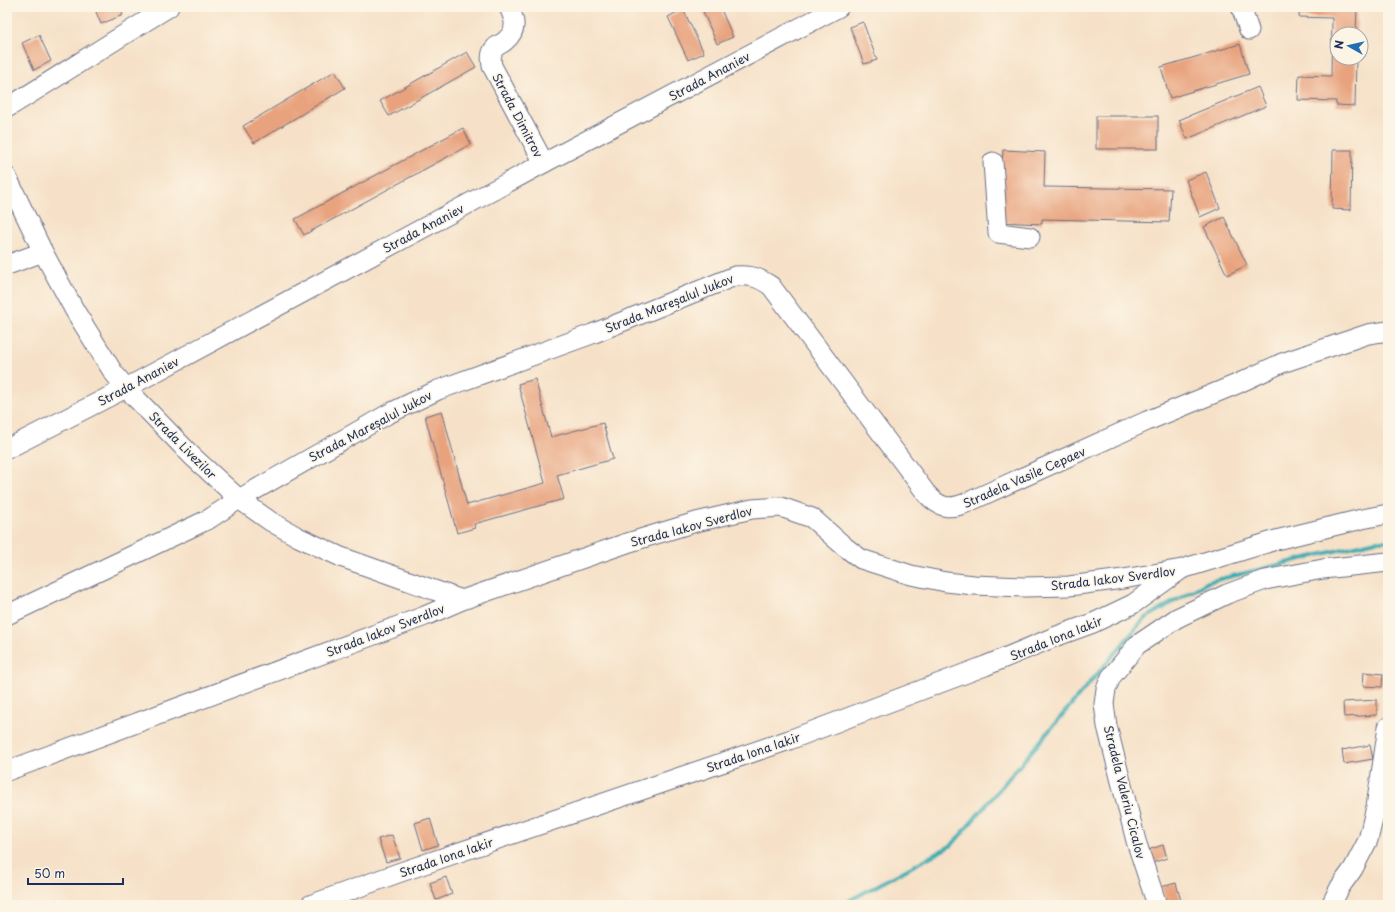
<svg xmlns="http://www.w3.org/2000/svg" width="1395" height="912" viewBox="0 0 1395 912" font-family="'Playpen Sans',sans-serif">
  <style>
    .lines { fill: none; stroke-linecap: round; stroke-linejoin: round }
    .stream { stroke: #39abb2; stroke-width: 4 }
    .building { fill: #e8a37e }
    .minor-casing { stroke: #686d83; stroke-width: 21 }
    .minor { stroke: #fff; stroke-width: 19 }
    .labels { text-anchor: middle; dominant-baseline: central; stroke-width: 3.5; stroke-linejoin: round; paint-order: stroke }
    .street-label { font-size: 12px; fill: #1b2f5e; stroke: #fcf5e5 }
  </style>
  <rect width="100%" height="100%" fill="#fcf5e5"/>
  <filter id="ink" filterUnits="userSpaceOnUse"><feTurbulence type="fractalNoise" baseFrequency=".025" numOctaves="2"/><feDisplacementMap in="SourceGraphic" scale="8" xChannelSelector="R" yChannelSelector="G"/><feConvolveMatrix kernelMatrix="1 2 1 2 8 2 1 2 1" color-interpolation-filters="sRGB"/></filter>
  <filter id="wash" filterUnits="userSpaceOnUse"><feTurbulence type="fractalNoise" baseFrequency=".012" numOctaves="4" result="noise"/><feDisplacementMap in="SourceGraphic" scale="16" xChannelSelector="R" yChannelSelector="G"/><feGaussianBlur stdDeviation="0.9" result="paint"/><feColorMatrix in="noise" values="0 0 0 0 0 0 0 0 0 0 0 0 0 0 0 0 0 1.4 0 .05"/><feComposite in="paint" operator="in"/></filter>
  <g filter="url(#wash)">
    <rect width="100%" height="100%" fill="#f6e1c8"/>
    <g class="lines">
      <path class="stream" d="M841,905L952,845L1144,619L1208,582L1376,541H1388"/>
    </g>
    <g id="blocks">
      <g class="building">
        <path d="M94,7H119L123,15L101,24Z"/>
        <path d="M706,7H720L733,37L717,44L702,9Z"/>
        <path d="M1300,7H1357L1356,34H1337V58H1356L1355,106L1336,105V101L1298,100L1299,75L1331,76L1332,18L1299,17Z"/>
        <path d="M683,9L704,53L688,60L668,17Z"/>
        <path d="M863,22L877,60L864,64L850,27Z"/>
        <path d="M39,35L51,61L34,70L22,43Z"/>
        <path d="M1240,44L1249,74L1170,98L1161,67Z"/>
        <path d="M467,52L476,67L389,116L380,101Z"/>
        <path d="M335,71L345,88L254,143L243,126Z"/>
        <path d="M1258,87L1266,106L1187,139L1179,120Z"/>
        <rect x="1096" y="116" width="62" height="33"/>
        <path d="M463,128L471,144L304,235L295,219Z"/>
        <path d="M1003,150L1045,152L1044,187L1171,189L1169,222L1042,219V224L999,222Z"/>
        <path d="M1333,150H1352L1351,210L1332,209Z"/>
        <path d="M1206,172L1220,208L1200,217L1186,180Z"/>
        <path d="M1224,217L1247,265L1227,275L1204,227Z"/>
        <path d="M535,379L551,437L603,423L613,459L557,475L564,499L474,524L475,528L457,533L425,416L442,411L467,505L545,483L518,384Z"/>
        <path d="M1364,672L1383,674L1382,687L1363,686Z"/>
        <path d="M1377,700V715L1344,717L1343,702Z"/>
        <path d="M1370,745L1373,759L1344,764L1342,750Z"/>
        <path d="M430,818L438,845L423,850L415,823Z"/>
        <path d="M392,835L400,858L386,862L378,839Z"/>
        <path d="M1163,845L1167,858L1152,863L1148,850Z"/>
        <path d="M446,877L452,894L436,900L430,883Z"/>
        <path d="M1176,883L1181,901L1167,905L1161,887Z"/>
      </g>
    </g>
  </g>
  <g filter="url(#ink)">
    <use href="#blocks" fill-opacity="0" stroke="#686d83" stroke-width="1"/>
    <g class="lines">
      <defs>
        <g id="minor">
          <path d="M509,7C515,20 518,30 505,41C502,44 497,45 495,48C490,53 491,60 492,66L544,163"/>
          <path d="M1241,7L1249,30"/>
          <path d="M7,108C61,75 114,40 169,7"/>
          <path d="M993,162L998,233L1030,237"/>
          <path d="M7,177L43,252L75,311L113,372L126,388L192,456L239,499L270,521L298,537L341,557L462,600"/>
          <path d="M7,265L43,252"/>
          <path d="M7,449L126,388L544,163L839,7"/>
          <path d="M7,615L209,519L239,499L388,414L438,390L592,334L735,276C751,275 758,277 771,286L926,493C939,508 949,510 966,503L1147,421L1237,384L1282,363L1368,334L1388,331"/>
          <path d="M7,771L425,616L462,600L627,543L696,522L752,509L781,507L812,518L845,547L861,559L911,575L946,582L974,585L1024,587L1069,586L1123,579L1182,569L1276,540L1362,519L1388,514"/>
          <path d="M310,905L398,873L789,740L985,666L1057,636L1093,623L1133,604L1179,571"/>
          <path d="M1157,905L1136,841L1107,726L1104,704L1106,689L1111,677L1137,645L1177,618L1227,594L1265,580L1323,569L1388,562"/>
          <path d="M1331,905L1340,887L1353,869L1368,840L1376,807L1388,727"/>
        </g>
      </defs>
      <use href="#minor" class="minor-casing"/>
      <use href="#minor" class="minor"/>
    </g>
  </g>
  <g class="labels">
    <g class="street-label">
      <text transform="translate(709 76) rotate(-28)">Strada Ananiev</text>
      <text transform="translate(518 115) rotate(62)">Strada Dimitrov</text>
      <text transform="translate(423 228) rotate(-28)">Strada Ananiev</text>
      <text transform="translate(669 303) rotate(-22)">Strada Mareșalul Jukov</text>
      <text transform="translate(138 381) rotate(-28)">Strada Ananiev</text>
      <text transform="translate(370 426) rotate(-28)">Strada Mareșalul Jukov</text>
      <text transform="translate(183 445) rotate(45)">Strada Livezilor</text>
      <text transform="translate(1024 477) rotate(-24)">Stradela Vasile Cepaev</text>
      <text transform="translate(691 526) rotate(-15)">Strada Iakov Sverdlov</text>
      <text transform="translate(1113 578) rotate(-7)">Strada Iakov Sverdlov</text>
      <text transform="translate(385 630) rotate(-21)">Strada Iakov Sverdlov</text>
      <text transform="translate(1056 638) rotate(-22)">Strada Iona Iakir</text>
      <text transform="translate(753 752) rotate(-19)">Strada Iona Iakir</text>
      <text transform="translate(1125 792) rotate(76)">Stradela Valeriu Cicalov</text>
      <text transform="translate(446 857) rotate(-19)">Strada Iona Iakir</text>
    </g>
  </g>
  <rect width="1395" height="912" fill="none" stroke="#fcf5e5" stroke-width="24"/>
  <g transform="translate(1349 46) rotate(278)"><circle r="19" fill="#fcf5e5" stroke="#a2a6af"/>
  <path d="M0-3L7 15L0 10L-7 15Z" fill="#1f6fb2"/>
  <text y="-6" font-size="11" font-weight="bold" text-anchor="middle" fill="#1b2f5e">N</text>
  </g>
  <path d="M28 878v6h95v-6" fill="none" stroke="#1b2f5e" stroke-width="2"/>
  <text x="34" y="878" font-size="12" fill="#1b2f5e" stroke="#fcf5e5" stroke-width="3" paint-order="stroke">50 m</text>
</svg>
